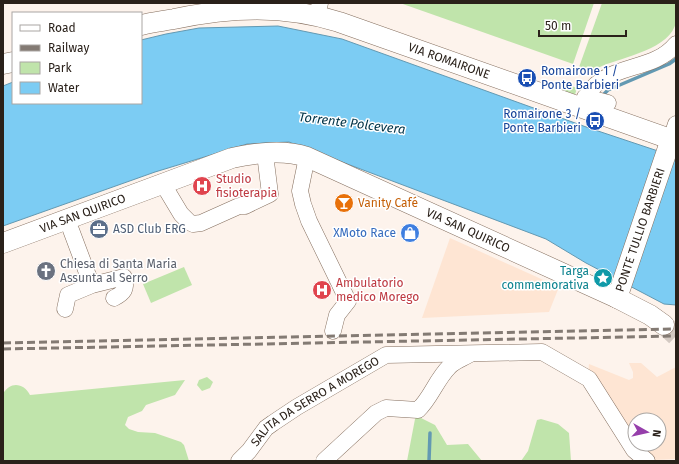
<svg xmlns="http://www.w3.org/2000/svg" width="679" height="464" viewBox="0 0 679 464" font-family="'Fira Sans',sans-serif">
  <style>
    .built { fill: #fee5d3 }
    .green { fill: #c0e4ab }
    .water { fill: #7cccf3; stroke: #6399b2 }
    .lines { fill: none; stroke-linecap: round; stroke-linejoin: round }
    .stream { stroke: #6399b2; stroke-width: 3.5 }
    .major-tunnel { stroke: #d3c9c2; stroke-width: 20; stroke-dasharray: 20 10; stroke-linecap: butt }
    .minor-casing { stroke: #846e5e; stroke-width: 17 }
    .major-casing { stroke: #846e5e; stroke-width: 21 }
    .minor { stroke: #fff; stroke-width: 16 }
    .major { stroke: #fff; stroke-width: 20 }
    .rail { stroke: #837a73; stroke-width: 3; stroke-dasharray: 8 4; stroke-linecap: butt }
    .labels { text-anchor: middle; dominant-baseline: central; stroke-width: 3; stroke-linejoin: round; paint-order: stroke }
    .street-label { font-size: 12px; fill: #2a211a; stroke: #fff }
    .transit-label { font-size: 12px; fill: #164399; stroke: #fff; text-anchor: start }
    .health-label { font-size: 12px; fill: #be3a42; stroke: #fff; text-anchor: start }
    .food-label { font-size: 12px; fill: #c56008; stroke: #fff; text-anchor: start }
    .service-label { font-size: 12px; fill: #4e5e75; stroke: #fff; text-anchor: start }
    .shop-label { font-size: 12px; fill: #366cbe; stroke: #fff; text-anchor: end }
    .worship-label { font-size: 12px; fill: #5b616d; stroke: #fff; text-anchor: start }
    .culture-label { font-size: 12px; fill: #0d838f; stroke: #fff; text-anchor: end }
    .water-label { font-size: 13px; font-style: italic; fill: #023448; stroke: #fff }
  </style>
  <rect width="100%" height="100%" fill="#fdf3ec"/>
  <g class="built">
    <path d="M450,238L559,287L549,312L422,318Z"/>
    <path d="M629,363H641L657,377L676,367V459L654,460L649,458L640,444H659V420H635V438L588,374L589,364L629,380L633,378V372Z"/>
  </g>
  <g class="green">
    <path d="M400,3H594L573,64Z"/>
    <path d="M602,3H676C676,9 677,16 676,22C671,49 623,57 602,66C597,68 593,71 589,74L578,70Z"/>
    <path d="M557,81L577,88L574,98L561,93Z"/>
    <path d="M184,267L192,285L151,303L143,284Z"/>
    <path d="M207,377L213,382L210,388L202,391L197,385L199,380Z"/>
    <path d="M185,380L175,395L146,405L142,411L128,417L125,425L129,429L138,432L155,433L181,442L184,445L189,461H3V394C10,381 24,383 30,395Z"/>
    <path d="M417,416L435,425L447,445L468,444L482,461H407L415,419Z"/>
    <path d="M541,419L558,424L569,433L571,461H521L528,451L537,420Z"/>
  </g>
  <path class="water" d="M278,26L342,39L589,128L676,157V305L664,304L586,263L546,239L289,142L247,144L155,172L3,226V86L13,82V103H141V40L166,34L199,28Z"/>
  <g class="lines">
    <g class="stream">
      <path d="M601,97L608,90L669,64L676,59"/>
      <path d="M429,461L430,433"/>
    </g>
    <path class="major-tunnel" d="M664,325L676,336"/>
    <defs>
      <g id="minor">
        <path d="M317,15L320,3"/>
        <path d="M585,97L608,103"/>
        <path d="M581,107C599,59 650,76 676,44"/>
        <path d="M671,139L676,124"/>
        <path d="M307,157L300,191L303,204L309,221L348,301L337,315L333,331"/>
        <path d="M163,184L181,214L189,222L193,224L201,223L239,206H245L270,194L266,162L267,152"/>
        <path d="M71,230L89,278"/>
        <path d="M65,309L68,295L92,285L124,277C127,289 124,293 114,298"/>
        <path id="s1" d="M239,461L249,451L266,428L273,423L297,407L386,355L542,352L589,379L634,450L647,461"/>
        <path d="M324,461L376,413L386,408L418,410C431,398 436,380 449,367C454,361 464,358 470,354"/>
      </g>
      <g id="major">
        <path id="s2" d="M141,25C152,22 163,21 174,19C232,7 283,5 339,22L676,141"/>
        <path d="M3,64L13,62"/>
        <path id="s3" d="M3,243L232,158C257,153 283,149 307,157L617,298L650,315L664,325"/>
        <path id="s4" d="M617,298L671,139"/>
      </g>
    </defs>
    <use href="#minor" class="minor-casing"/>
    <use href="#major" class="major-casing"/>
    <use href="#minor" class="minor"/>
    <use href="#major" class="major"/>
    <g class="rail">
      <path d="M3,343L676,329"/>
      <path d="M3,349L676,336"/>
    </g>
  </g>
  <defs>
    <symbol id="bus-disc" viewBox="-11 -11 22 22"><circle r="9.5" fill="#1a4fb4" stroke="#fff"/><path d="M-5-6H5V4H4V6H2V4H-2V6H-4V4H-5ZM-3.5-4V0h7V-4ZM-3.5 1.2v1.5H-2V1.2ZM2 1.2v1.5H3.5V1.2Z" fill="#fff"/></symbol>
    <symbol id="hospital-disc" viewBox="-11 -11 22 22"><circle r="9.5" fill="#e0444e" stroke="#fff"/><path d="M-5-5h3v3.5h4V-5h3V5h-3V1.5h-4V5h-3Z" fill="#fff"/></symbol>
    <symbol id="bar-disc" viewBox="-11 -11 22 22"><circle r="9.5" fill="#e8710a" stroke="#fff"/><path d="M-6-5H6L.8 .8V4.5H3.5V6h-7V4.5H-.8V.8Z" fill="#fff"/></symbol>
    <symbol id="office-disc" viewBox="-11 -11 22 22"><circle r="9.5" fill="#5c6f8a" stroke="#fff"/><path d="M-6-3h4V-5.5h4V-3h4V5H-6ZM-1-4.5V-3h2v-1.5ZM-6 0V1H6V0Z" fill="#fff"/></symbol>
    <symbol id="shop-disc" viewBox="-11 -11 22 22"><circle r="9.5" fill="#3f7fe0" stroke="#fff"/><path d="M-5-2.5h2.3a2.7 3.5 0 0 1 5.4 0H5L5.5 6h-11ZM-1.5-2.5h3a1.5 2.3 0 0 0-3 0Z" fill="#fff"/></symbol>
    <symbol id="church-disc" viewBox="-11 -11 22 22"><circle r="9.5" fill="#6b7280" stroke="#fff"/><path d="M-1.2-6h2.4v3.5h3.3v2.4h-3.3V6h-2.4V-.1h-3.3v-2.4h3.3Z" fill="#fff"/></symbol>
    <symbol id="sight-disc" viewBox="-11 -11 22 22"><circle r="9.5" fill="#0f9aa8" stroke="#fff"/><path d="M0-6L1.8-2.2L6-1.7L2.9 1.2L3.7 5.4L0 3.3L-3.7 5.4L-2.9 1.2L-6-1.7L-1.8-2.2Z" fill="#fff"/></symbol>
  </defs>
  <g fill-rule="evenodd">
    <use href="#bus-disc" x="516" y="67" width="22" height="22"/>
    <use href="#bus-disc" x="584" y="110" width="22" height="22"/>
    <use href="#hospital-disc" x="191" y="175" width="22" height="22"/>
    <use href="#bar-disc" x="333" y="192" width="22" height="22"/>
    <use href="#office-disc" x="88" y="218" width="22" height="22"/>
    <use href="#shop-disc" x="399" y="222" width="22" height="22"/>
    <use href="#church-disc" x="35" y="260" width="22" height="22"/>
    <use href="#sight-disc" x="592" y="267" width="22" height="22"/>
    <use href="#hospital-disc" x="311" y="279" width="22" height="22"/>
  </g>
  <g class="labels">
    <g class="street-label">
      <text stroke="none"><textPath href="#s2" startOffset="317">VIA ROMAIRONE</textPath></text>
      <text stroke="none"><textPath href="#s3" startOffset="85">VIA SAN QUIRICO</textPath></text>
      <text stroke="none"><textPath href="#s3" startOffset="497">VIA SAN QUIRICO</textPath></text>
      <text stroke="none"><textPath href="#s4" startOffset="72">PONTE TULLIO BARBIERI</textPath></text>
      <text stroke="none"><textPath href="#s1" startOffset="98">SALITA DA SERRO A MOREGO</textPath></text>
    </g>
    <g class="transit-label">
      <text x="541" y="71">Romairone 1 /<tspan x="541" dy="14">Ponte Barbieri</tspan></text>
      <text x="581" y="114" text-anchor="end">Romairone 3 /<tspan x="581" dy="14">Ponte Barbieri</tspan></text>
    </g>
    <g class="health-label">
      <text x="216" y="179">Studio<tspan x="216" dy="14">fisioterapia</tspan></text>
      <text x="336" y="283">Ambulatorio<tspan x="336" dy="14">medico Morego</tspan></text>
    </g>
    <g class="food-label">
      <text x="358" y="203">Vanity Café</text>
    </g>
    <g class="service-label">
      <text x="113" y="229">ASD Club ERG</text>
    </g>
    <g class="shop-label">
      <text x="396" y="233">XMoto Race</text>
    </g>
    <g class="worship-label">
      <text x="60" y="264">Chiesa di Santa Maria<tspan x="60" dy="14">Assunta al Serro</tspan></text>
    </g>
    <g class="culture-label">
      <text x="589" y="271">Targa<tspan x="589" dy="14">commemorativa</tspan></text>
    </g>
    <g class="water-label">
      <text transform="translate(352 123) rotate(7)">Torrente Polcevera</text>
    </g>
  </g>
  <rect width="679" height="464" fill="none" stroke="#2a211a" stroke-width="8"/>
  <rect x="12" y="12" width="130" height="92" fill="#ffffff" stroke="#aaa6a3"/>
  <rect x="20" y="25" width="20" height="6" fill="#ffffff" stroke="#aaa6a3"/>
  <text x="48" y="32" font-size="12" fill="#2a211a">Road</text>
  <rect x="20" y="45" width="20" height="6" fill="#837a73" stroke="#aaa6a3"/>
  <text x="48" y="52" font-size="12" fill="#2a211a">Railway</text>
  <rect x="20" y="62" width="20" height="12" fill="#c0e4ab" stroke="#aaa6a3"/>
  <text x="48" y="72" font-size="12" fill="#2a211a">Park</text>
  <rect x="20" y="82" width="20" height="12" fill="#7cccf3" stroke="#aaa6a3"/>
  <text x="48" y="92" font-size="12" fill="#2a211a">Water</text>
  <g transform="translate(647 432) rotate(98)"><circle r="19" fill="#ffffff" stroke="#aaa6a3"/>
  <path d="M0-3L7 15L0 10L-7 15Z" fill="#963fab"/>
  <text y="-6" font-size="11" font-weight="bold" text-anchor="middle" fill="#2a211a">N</text>
  </g>
  <path d="M539 30v6h87v-6" fill="none" stroke="#2a211a" stroke-width="2"/>
  <text x="545" y="30" font-size="12" fill="#2a211a" stroke="#ffffff" stroke-width="3" paint-order="stroke">50 m</text>
</svg>
